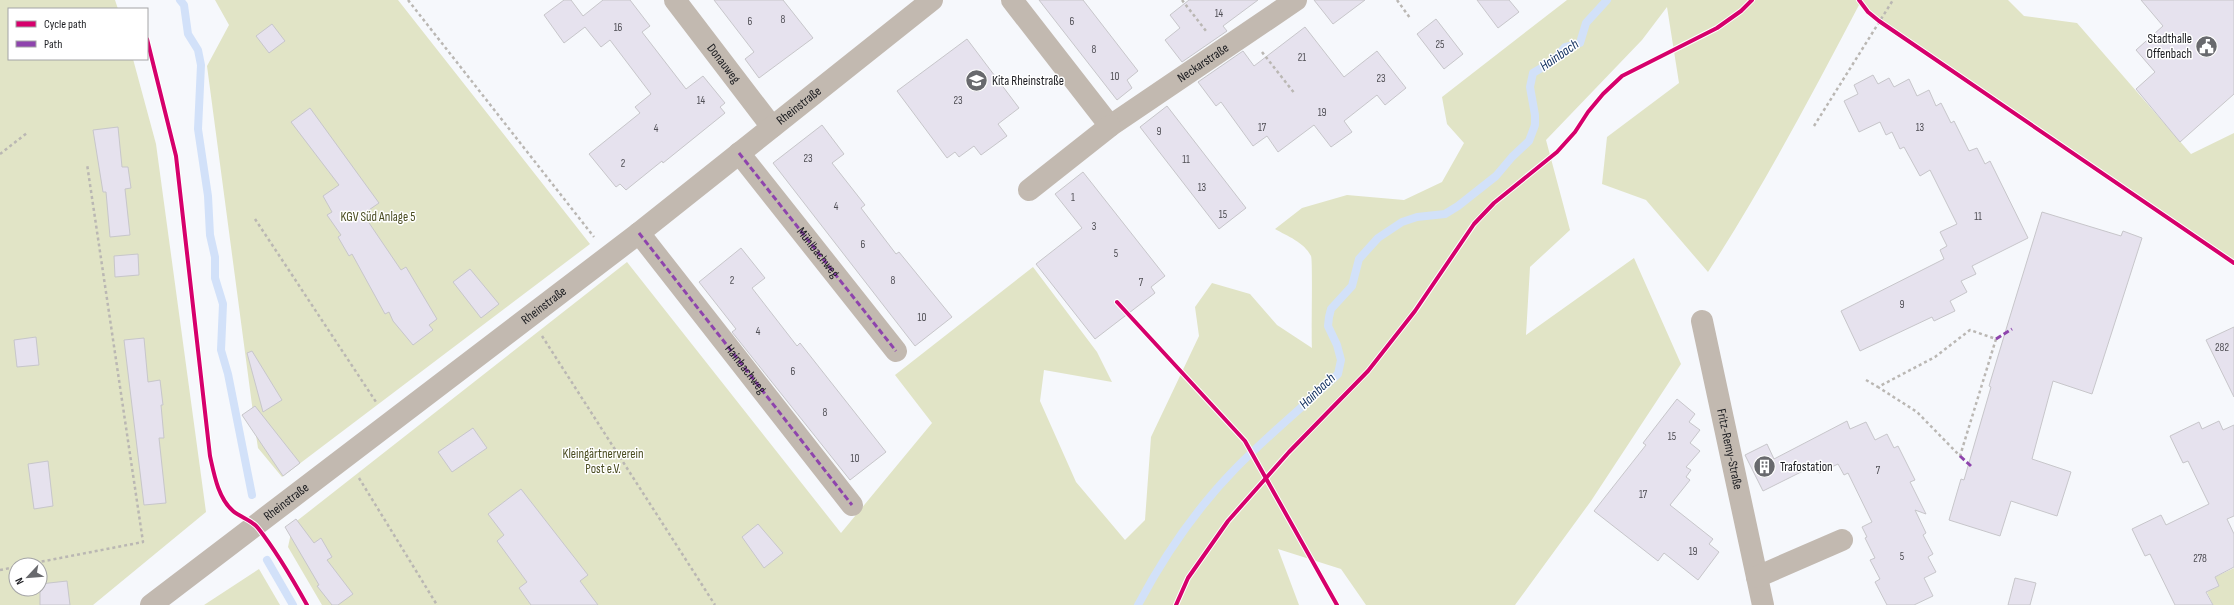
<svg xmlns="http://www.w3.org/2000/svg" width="2234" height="605" viewBox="0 0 2234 605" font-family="'Sofia Sans Condensed',sans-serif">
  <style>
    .green { fill: #e1e4c6; fill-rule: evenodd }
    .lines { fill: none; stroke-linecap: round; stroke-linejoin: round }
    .stream { stroke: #d2e1f9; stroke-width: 8 }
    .building { fill: #e6e2ee; stroke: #c7c6ca }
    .path { stroke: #bab7b3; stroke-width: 2.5; stroke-dasharray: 3 3; stroke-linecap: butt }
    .minor { stroke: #c2b9b0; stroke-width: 22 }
    .quiet { stroke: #8e44ad; stroke-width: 3; stroke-dasharray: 6 3; stroke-linecap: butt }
    .cycleway-casing { stroke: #fff; stroke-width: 6 }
    .cycleway { stroke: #d6006c; stroke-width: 4 }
    .labels { text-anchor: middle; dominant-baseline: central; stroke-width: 3; stroke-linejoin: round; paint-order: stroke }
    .number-label { font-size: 11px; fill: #4f4e54 }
    .poi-label { font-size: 13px; fill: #1b1c20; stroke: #fff; text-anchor: start }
    .street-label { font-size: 13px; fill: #1b1c20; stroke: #fff }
    .park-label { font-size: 13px; fill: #4a4c21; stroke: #fff }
    .water-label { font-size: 14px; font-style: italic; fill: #0d2c5d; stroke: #fff }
  </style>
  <rect width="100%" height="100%" fill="#f6f8fc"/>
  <g class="green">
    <path d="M0,0H115L118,9H9V59H133L156,144L206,512L93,605H0ZM16,565H40V589H16Z"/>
    <path d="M215,0H398L590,244L282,477L258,448L256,435L207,66L229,25Z"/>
    <path d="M1567,0H2008L2024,16L2077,23L2191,154L2234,133V264L1859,5C1811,96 1764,186 1708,272L1646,200L1602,184L1607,137L1679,83L1667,7L1642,40L1546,140L1570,230L1530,267L1526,335L1634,258L1681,364L1591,501L1515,605H1366L1341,569L1278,549L1299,605H322L288,547L293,524L627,262L841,533L932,423L895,375L1033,267L1097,352L1112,382L1044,370L1040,401L1076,482L1125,540L1145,520L1151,437L1199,336L1195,307L1212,283L1250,294L1277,325L1312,348C1311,334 1313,261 1311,256C1304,242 1287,236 1275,229L1302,208L1347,195L1404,200L1442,182L1464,143L1447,124L1442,97Z"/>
    <path d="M2234,568V605H2213L2207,592L2219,586L2215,577Z"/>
    <path d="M259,569L280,605H204Z"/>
  </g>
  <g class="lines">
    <g class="stream">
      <path d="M180,0L184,5L188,34L198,50L201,65L198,129L208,196L210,235L215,257V278L223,304L221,350L228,374L252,495"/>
      <path d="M267,560L293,605"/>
      <path d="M1138,605C1164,556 1196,509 1235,469C1267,436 1304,406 1338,374L1341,360L1337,345L1328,326L1329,317L1331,309L1352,286L1359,259L1378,238L1402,222L1417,217L1445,214L1458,206L1496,176L1512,157L1529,141L1535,125V115L1530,87L1533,73L1553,61L1565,47L1580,43L1586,23L1607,0"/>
    </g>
  </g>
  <g class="building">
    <path d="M564,0H571L583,16L603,0H630L650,26L642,32L686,89L703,76L725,103L720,107L725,113L663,163L662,161L626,190L620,184L616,187L589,154L640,113L635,107L651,94L610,40L601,47L585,27L564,43L544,15Z"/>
    <path d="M714,0H783L813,38L759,78L745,59L754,52Z"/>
    <path d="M1039,0H1083L1138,71L1127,80L1132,88L1117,100Z"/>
    <path d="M1189,0H1258L1223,26L1227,31L1182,62L1165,40L1180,28L1170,15Z"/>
    <path d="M1314,0H1365L1333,24Z"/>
    <path d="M1477,0H1509L1519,12L1498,28Z"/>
    <path d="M2141,0H2234V94L2180,142L2136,89L2155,72L2136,50L2163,26Z"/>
    <path d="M1436,19L1463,54L1444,69L1417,34Z"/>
    <path d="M272,24L285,41L269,53L256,36Z"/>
    <path d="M1305,27L1344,77L1377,51L1406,88L1385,105L1377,95L1344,121L1352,132L1331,147L1314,125L1278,152L1267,136L1253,146L1221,102L1216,106L1198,82L1243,51L1254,66Z"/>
    <path d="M967,39L1019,108L998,124L1007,136L981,155L974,146L959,157L955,152L947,158L897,91Z"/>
    <path d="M1873,75L1878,84L1889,78L1894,87L1909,79L1917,96L1929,90L1936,106L1941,103L1951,123L1954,121L1969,151L1977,148L1985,164L1990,161L2028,238L1972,266L1976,274L1961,281L1967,292L1950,301L1955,311L1934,321L1932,317L1860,351L1841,311L1944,259L1940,250L1947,246L1940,232L1957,224L1930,170L1920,176L1904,147L1900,149L1892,132L1886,135L1880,122L1859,132L1844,101L1858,94L1854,85Z"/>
    <path d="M1167,106L1246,208L1219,229L1140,127Z"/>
    <path d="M310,108L379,203L363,214L401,270L406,267L437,319L429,325L433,330L413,345L393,321L389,312L385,314L352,254L349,256L338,237L341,235L327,215L332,212L323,196L339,185L291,122Z"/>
    <path d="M822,125L844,154L832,163L865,205L861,208L896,254L899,252L952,317L915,346L773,163Z"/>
    <path d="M118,127L122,167H128L131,188L125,189L130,235L110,237L106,192H103L93,130Z"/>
    <path d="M1083,172L1165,276L1151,287L1155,293L1095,339L1036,264L1082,228L1055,194Z"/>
    <path d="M2042,212L2121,236L2123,231L2142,238L2092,394L2053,381L2032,459L2071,472L2057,516L2011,501L2000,536L1949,520L1961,479L1964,480L1991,387L1989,386L2008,323Z"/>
    <path d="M741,248L765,278L752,288L797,346L800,343L886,452L850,480L736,337L732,332L736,329L699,282Z"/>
    <path d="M138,254L139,275L115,277L114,256Z"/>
    <path d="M470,269L499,304L481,318L453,282Z"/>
    <path d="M2234,327V397L2206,340Z"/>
    <path d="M36,337L39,365L17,367L14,340Z"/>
    <path d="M144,338L148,382L160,380L163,405H161L164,438H159L166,503L144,505L124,340Z"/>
    <path d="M252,351L282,400L263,412L247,353Z"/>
    <path d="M1677,399L1695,414L1689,422L1700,430L1690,443L1700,451L1686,467L1691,470L1686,477L1690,480L1670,505L1713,539L1709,544L1719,552L1698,580L1664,553L1658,561L1594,511L1646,445L1643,443Z"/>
    <path d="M255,406L300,463L283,476L242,415Z"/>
    <path d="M1847,421L1850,429L1866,422L1875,440L1887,434L1894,448L1898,446L1915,480L1910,482L1926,514L1915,510L1926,533L1923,535L1933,554L1928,557L1936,572L1924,578L1933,596L1914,605H1887L1875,582L1880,579L1870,560L1875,558L1865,538L1867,537L1862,527L1872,522L1848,473L1844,475L1838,464L1819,473L1815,465L1763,491L1745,455L1767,444L1774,459Z"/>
    <path d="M2219,421L2223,430L2234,425V516L2227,519L2234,534V567L2215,577L2219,586L2206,592L2213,605H2175L2150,554L2145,556L2132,529L2161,515L2166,525L2209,504L2188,461L2183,463L2170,436L2199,422L2202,429Z"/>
    <path d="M473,428L487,448L452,472L438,452Z"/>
    <path d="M48,461L53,506L34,509L28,464Z"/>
    <path d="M521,489L588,575L580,581L598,605H531L519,588L527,582L497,541L504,535L488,514Z"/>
    <path d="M296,519L314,543L321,538L332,557L327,560L353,594L338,605H332L317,586L319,585L285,527Z"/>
    <path d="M758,524L783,553L764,568L742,537Z"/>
    <path d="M2015,578L2036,583L2030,605H2008Z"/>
    <path d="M67,581L70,605H40V584Z"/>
  </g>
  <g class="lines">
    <g class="path">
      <path d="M408,0L594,237"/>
      <path d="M1182,0L1206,31"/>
      <path d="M1397,0L1410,18"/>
      <path d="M1262,52L1295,94"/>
      <path d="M1814,126L1893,0"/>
      <path d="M0,154L27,133"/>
      <path d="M255,219L376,402"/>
      <path d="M542,336L715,605"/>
      <path d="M1866,380L1878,387L1935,357L1970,330L1996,339L1960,456L1917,412L1878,387"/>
      <path d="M359,478L437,605"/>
      <path d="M24,565L143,542L87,164"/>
      <path d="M0,570L16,567"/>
    </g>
    <g class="minor">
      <path id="s1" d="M675,0L772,127"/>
      <path id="s2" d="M1012,0L1110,126L1296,0"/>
      <path id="s3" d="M739,153L896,351"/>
      <path d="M1029,190L1110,126"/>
      <path id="s4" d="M639,233L852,505"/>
      <path id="s5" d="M1702,321L1763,605"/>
      <path d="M1757,577L1842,540"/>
      <path id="s6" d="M151,605L639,233L932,0"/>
    </g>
    <g class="quiet">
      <path d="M739,153L896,351"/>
      <path d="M639,233L852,505"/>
      <path d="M1996,339L2012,329"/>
      <path d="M1960,456L1971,466"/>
    </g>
    <defs>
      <g id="cycleway">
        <path d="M1859,0L1868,12L1879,21L2234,263"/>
        <path d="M147,39L176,156L210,456C214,474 218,498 233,511C240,517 252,520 258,528C277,552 292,578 307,605"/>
        <path d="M1117,302L1245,441L1337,605"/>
        <path d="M1176,605L1188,578L1228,521L1289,452L1368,371L1415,311L1474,224L1494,203L1557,152L1575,132L1588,112L1603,94L1622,76L1717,28L1741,11L1752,0"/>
      </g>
    </defs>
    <use href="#cycleway" class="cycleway-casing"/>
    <use href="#cycleway" class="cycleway"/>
  </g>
  <defs>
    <symbol id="civic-disc" viewBox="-11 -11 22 22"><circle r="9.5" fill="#68696d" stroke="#fff"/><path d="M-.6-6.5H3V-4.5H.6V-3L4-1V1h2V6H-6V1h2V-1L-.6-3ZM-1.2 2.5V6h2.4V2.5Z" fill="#fff"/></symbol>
    <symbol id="school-disc" viewBox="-11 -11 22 22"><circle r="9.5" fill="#68696d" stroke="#fff"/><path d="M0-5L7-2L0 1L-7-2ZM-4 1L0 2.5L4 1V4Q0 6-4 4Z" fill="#fff"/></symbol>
    <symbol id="building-disc" viewBox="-11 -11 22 22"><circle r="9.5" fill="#68696d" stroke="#fff"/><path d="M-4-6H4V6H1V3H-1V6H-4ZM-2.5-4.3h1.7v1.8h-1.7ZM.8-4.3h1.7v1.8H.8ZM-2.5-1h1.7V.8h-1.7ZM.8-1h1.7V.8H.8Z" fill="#fff"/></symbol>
  </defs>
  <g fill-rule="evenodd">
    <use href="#civic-disc" x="2194" y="34" width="25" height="25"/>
    <use href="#school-disc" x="964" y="68" width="25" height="25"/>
    <use href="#building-disc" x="1752" y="454" width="25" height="25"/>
  </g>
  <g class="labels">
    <g class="number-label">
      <text x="1219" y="13">14</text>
      <text x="783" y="19">8</text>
      <text x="750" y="21">6</text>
      <text x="1072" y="21">6</text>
      <text x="618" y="27">16</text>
      <text x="1440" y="44">25</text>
      <text x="1094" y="49">8</text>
      <text x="1302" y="57">21</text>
      <text x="1115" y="76">10</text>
      <text x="1381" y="78">23</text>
      <text x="701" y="100">14</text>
      <text x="958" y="100">23</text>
      <text x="1322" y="112">19</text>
      <text x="1262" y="127">17</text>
      <text x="1920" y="127">13</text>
      <text x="656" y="128">4</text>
      <text x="1159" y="131">9</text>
      <text x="808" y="158">23</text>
      <text x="1186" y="159">11</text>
      <text x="623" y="163">2</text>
      <text x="1202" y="187">13</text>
      <text x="1073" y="197">1</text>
      <text x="836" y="206">4</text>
      <text x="1223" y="214">15</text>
      <text x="1978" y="216">11</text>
      <text x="1094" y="226">3</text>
      <text x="863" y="244">6</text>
      <text x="1116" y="253">5</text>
      <text x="732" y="280">2</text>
      <text x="893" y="280">8</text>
      <text x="1141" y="282">7</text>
      <text x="1902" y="304">9</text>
      <text x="922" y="317">10</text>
      <text x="758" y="331">4</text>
      <text x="2222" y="347">282</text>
      <text x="793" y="371">6</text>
      <text x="825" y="412">8</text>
      <text x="1672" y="436">15</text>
      <text x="855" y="458">10</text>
      <text x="1878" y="470">7</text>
      <text x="1643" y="494">17</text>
      <text x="1693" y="551">19</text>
      <text x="1902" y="556">5</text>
      <text x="2200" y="558">278</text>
    </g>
    <g class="poi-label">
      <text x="2192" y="39" text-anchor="end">Stadthalle<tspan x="2192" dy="15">Offenbach</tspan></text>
      <text x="992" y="81">Kita Rheinstraße</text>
      <text x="1780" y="467">Trafostation</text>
    </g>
    <g class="street-label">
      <text stroke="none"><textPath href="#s2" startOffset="272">Neckarstraße</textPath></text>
      <text stroke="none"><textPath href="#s1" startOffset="80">Donauweg</textPath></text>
      <text stroke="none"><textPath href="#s6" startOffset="818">Rheinstraße</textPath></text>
      <text stroke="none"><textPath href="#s3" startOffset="127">Mühlbachweg</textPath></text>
      <text stroke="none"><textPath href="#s6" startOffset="494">Rheinstraße</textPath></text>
      <text stroke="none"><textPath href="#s4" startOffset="173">Hainbachweg</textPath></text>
      <text stroke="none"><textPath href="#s5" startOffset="131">Fritz-Remy-Straße</textPath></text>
      <text stroke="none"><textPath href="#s6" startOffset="170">Rheinstraße</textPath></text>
    </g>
    <g class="park-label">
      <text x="378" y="217">KGV Süd Anlage 5</text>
      <text x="603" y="454">Kleingärtnerverein<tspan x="603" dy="15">Post e.V.</tspan></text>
    </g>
    <g class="water-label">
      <text transform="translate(1559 55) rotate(-35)">Hainbach</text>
      <text transform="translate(1317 391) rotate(-44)">Hainbach</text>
    </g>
  </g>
  <rect x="8" y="8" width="140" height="52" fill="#ffffff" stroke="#a4a4a6"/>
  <rect x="16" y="21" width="20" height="6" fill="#d6006c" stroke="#a4a4a6"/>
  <text x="44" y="28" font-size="12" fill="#1b1c20">Cycle path</text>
  <rect x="16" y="41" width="20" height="6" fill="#8e44ad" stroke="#a4a4a6"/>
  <text x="44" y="48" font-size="12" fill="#1b1c20">Path</text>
  <g transform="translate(28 577) rotate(244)"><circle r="19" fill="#ffffff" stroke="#a4a4a6"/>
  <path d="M0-3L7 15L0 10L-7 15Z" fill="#68696d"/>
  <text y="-6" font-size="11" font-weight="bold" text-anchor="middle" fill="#1b1c20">N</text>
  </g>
</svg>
